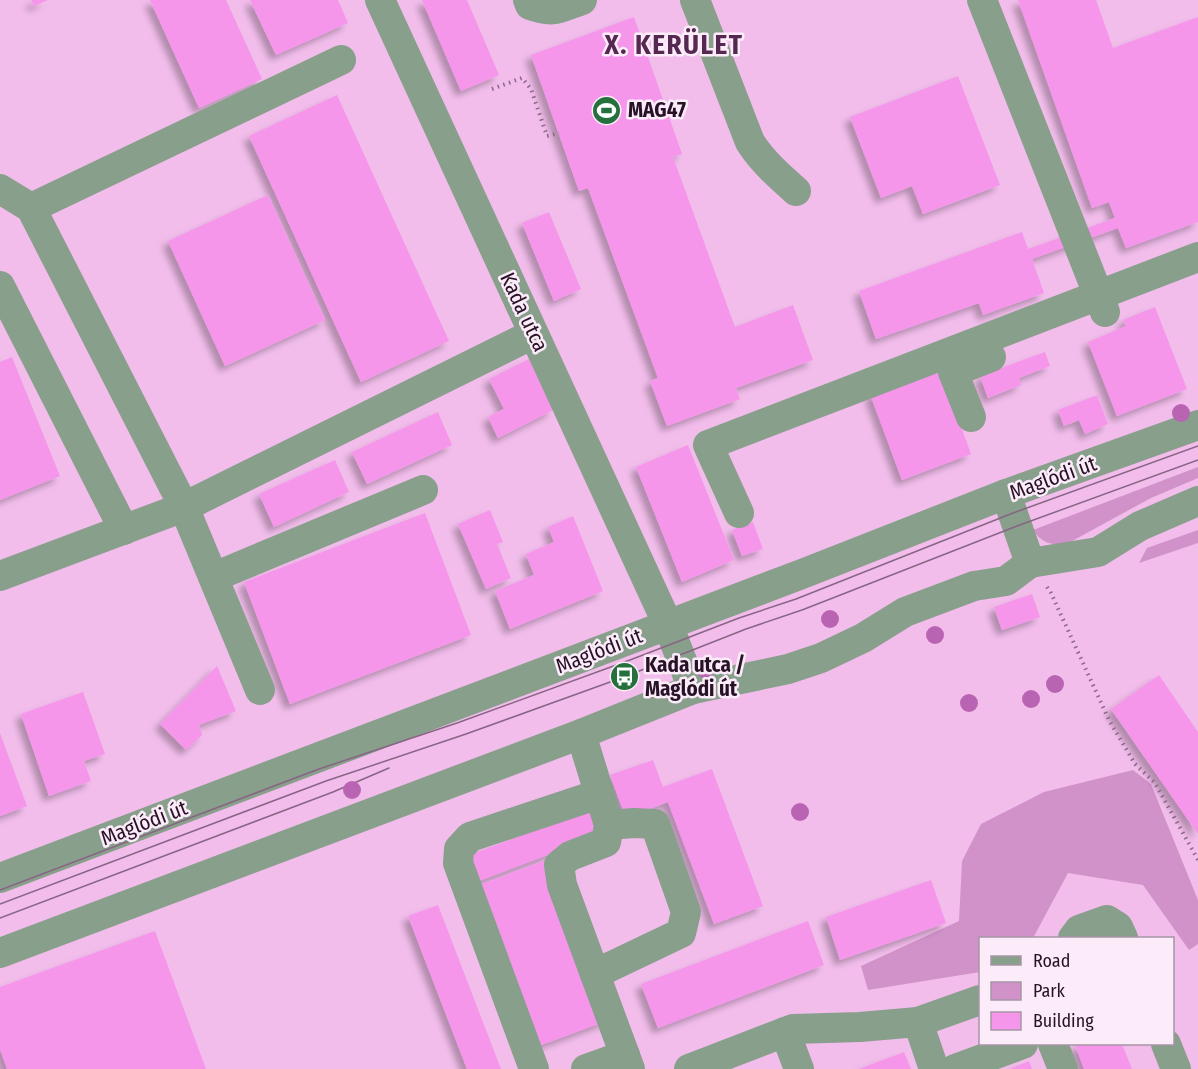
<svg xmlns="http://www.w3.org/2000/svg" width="1198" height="1069" viewBox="0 0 1198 1069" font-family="'Fira Sans Condensed',sans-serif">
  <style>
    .green { fill: #d192ca }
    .building { fill: #f596eb; filter: url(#shadow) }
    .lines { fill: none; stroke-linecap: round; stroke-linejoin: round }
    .path { stroke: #8c6887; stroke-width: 4; stroke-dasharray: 1.5 4.5; stroke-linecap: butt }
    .minor { stroke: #879f8b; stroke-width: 30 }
    .tram { stroke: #886584; stroke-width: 1.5 }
    .tree { fill: #b964b3 }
    .labels { text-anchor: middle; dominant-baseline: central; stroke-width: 5; stroke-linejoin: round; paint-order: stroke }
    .poi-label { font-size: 21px; font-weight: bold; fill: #271325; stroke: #fcecfa; text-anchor: start }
    .street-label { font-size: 21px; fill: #271325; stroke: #fcecfa }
    .district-label { font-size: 27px; font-weight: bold; letter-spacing: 1.5px; fill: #542850; stroke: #fcecfa }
  </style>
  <defs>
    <filter id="shadow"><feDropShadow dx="-5.5" dy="5.5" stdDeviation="3" flood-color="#0004"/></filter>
  </defs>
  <rect width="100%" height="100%" fill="#f2bdeb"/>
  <g class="green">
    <path d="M1198,467V478L1151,498L1063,546C1048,543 1042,543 1033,530Z"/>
    <path d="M1198,530V543L1139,563L1147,548Z"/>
    <path d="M1133,770L1151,784L1198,900V944L1189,950L1143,885L1068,873L1033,938H980V972L868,990L861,966L959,921L962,861L981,824L1044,792Z"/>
  </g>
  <g class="building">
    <path d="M31,0H48L34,6Z"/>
    <path d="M150,0H226L262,79L199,108Z"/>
    <path d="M250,0H338L348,23L276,55Z"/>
    <path d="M422,0H467L499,75L461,91Z"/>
    <path d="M1018,0H1096L1113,48L1198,17V222L1126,248L1118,228L1032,259L1044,293L983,315L979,303L876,339L859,291L1022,232L1028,249L1115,218L1109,202L1092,208Z"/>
    <path d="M634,17L682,154L673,157L735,327L793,305L813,360L736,388L740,399L667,426L650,381L658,378L588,188L579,191L531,55Z"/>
    <path d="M958,76L1000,185L923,214L912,186L881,198L850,117Z"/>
    <path d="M337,95L449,341L361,382L249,136Z"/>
    <path d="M268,195L325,320L225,366L168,241Z"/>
    <path d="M549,212L581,289L554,301L522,223Z"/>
    <path d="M1155,307L1187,389L1117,416L1088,342L1126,326L1123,320Z"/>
    <path d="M1045,352L1050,366L1019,378L1021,385L988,398L980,376Z"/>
    <path d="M12,357L60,476L0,500V362Z"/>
    <path d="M529,359L553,410L498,438L488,417L504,409L489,379Z"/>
    <path d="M940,368L971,454L902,480L870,394Z"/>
    <path d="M1097,395L1108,424L1085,434L1079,420L1064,426L1058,410Z"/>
    <path d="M438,412L452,445L367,484L352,452Z"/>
    <path d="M688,445L734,560L682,582L636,467Z"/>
    <path d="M335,460L349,492L274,527L259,494Z"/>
    <path d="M490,510L503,542L497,544L511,578L486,589L458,524Z"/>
    <path d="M425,513L471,635L290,704L244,582Z"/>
    <path d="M573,516L603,591L510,629L495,591L534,575L526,554L554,542L548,527Z"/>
    <path d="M753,522L763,549L742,556L732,530Z"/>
    <path d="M1032,594L1040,617L1002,630L994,607Z"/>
    <path d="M217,666L236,711L199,725L202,735L186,750L160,724Z"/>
    <path d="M1159,675L1198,732V834L1111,709Z"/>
    <path d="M83,692L105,754L84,761L91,781L49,796L21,714Z"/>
    <path d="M0,733L27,806L0,816Z"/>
    <path d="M653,760L663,787L712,769L763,906L714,924L668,802L626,818L610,775Z"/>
    <path d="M589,811L598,836L476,882L466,856Z"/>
    <path d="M547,860L606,1021L536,1047L477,886Z"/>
    <path d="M931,880L946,923L840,960L826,917Z"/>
    <path d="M438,905L501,1069H467L408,916Z"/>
    <path d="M808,921L824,965L658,1028L641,984Z"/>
    <path d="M155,931L206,1069H7L0,1049V987Z"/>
    <path d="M1075,1044H1122L1132,1069H1084Z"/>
    <path d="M904,1052L911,1069H859Z"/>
    <path d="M1029,1061L1032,1069H1010Z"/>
  </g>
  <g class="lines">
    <g class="path">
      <path d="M492,89L522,78L531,89L547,136L559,133"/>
      <path d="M1047,587L1051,593L1109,720L1135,764L1155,783L1198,860"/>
    </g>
    <g class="minor">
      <path d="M380,0L668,625L693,689"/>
      <path d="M528,0L530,5C554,14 559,8 582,0"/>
      <path d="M695,0L750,142C762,161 779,176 796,191"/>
      <path d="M982,0L1105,312"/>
      <path d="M0,189L31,208L184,507L260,690"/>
      <path d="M31,208L341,60"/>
      <path d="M0,286L124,530"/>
      <path d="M971,417L953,372L991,357"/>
      <path d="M1006,494L1030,563L1098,552L1140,526L1198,501"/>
      <path d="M739,513L708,445L1198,257"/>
      <path d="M0,576L184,507L533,334"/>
      <path d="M214,577L423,490"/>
      <path d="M581,734L609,825L606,842L570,856L559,865L562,885L630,1069"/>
      <path d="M0,878L802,574L1006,494L1198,425"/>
      <path d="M1073,938L1079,930L1107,920L1118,927L1123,938"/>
      <path d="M0,953L581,734L693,689L788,669L821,658L863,638L905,612L974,586L1006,581L1030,563"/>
      <path d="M595,974L681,933L686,912L655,824L634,823L609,825"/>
      <path d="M918,1022L934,1069"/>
      <path d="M785,1032L799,1069"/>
      <path d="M1053,1044L1063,1069"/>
      <path d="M1166,1044L1176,1069"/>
      <path d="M534,1069L458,863L459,849L470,837L599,794"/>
      <path d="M586,1069L625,1055"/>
      <path d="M689,1069L793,1029L860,1027L918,1022L980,1000"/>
      <path d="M955,1069L1023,1044"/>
    </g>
    <g class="tram">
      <path d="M0,890L319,769L457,723L630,660L739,618L796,599L1013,513L1198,446"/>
      <path d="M0,904L326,781L466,734L624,677L746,629L802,610L1017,526L1198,460"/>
      <path d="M0,918L333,792L389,768"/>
    </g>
  </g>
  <g class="tree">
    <circle cx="1181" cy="413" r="9"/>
    <circle cx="830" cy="619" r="9"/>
    <circle cx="935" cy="635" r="9"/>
    <circle cx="705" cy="669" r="9"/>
    <circle cx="1055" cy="684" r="9"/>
    <circle cx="1031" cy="699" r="9"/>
    <circle cx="969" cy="703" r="9"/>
    <circle cx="352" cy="790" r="9"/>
    <circle cx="800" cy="812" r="9"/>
  </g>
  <defs>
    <symbol id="stadium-disc" viewBox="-11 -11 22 22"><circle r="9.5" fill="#26703d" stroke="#fcecfa"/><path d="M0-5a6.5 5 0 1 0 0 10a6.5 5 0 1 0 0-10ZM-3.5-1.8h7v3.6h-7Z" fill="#fff"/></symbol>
    <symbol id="bus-disc" viewBox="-11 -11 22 22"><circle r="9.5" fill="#26703d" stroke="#fcecfa"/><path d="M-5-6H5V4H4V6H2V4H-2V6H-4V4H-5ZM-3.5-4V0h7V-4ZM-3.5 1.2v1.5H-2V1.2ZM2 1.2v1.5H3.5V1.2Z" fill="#fff"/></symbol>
  </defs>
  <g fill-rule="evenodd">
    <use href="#stadium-disc" x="590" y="94" width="33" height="33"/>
    <use href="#bus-disc" x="608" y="660" width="33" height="33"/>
  </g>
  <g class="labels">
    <g class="poi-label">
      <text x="628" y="110">MAG47</text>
      <text x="645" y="665">Kada utca /<tspan x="645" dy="24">Maglódi út</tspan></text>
    </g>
    <g class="street-label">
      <text transform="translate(524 312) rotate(65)">Kada utca</text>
      <text transform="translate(1053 478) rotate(-20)">Maglódi út</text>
      <text transform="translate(599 651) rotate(-21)">Maglódi út</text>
      <text transform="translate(144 823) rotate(-21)">Maglódi út</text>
    </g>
    <g class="district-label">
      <text x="674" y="45">X. KERÜLET</text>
    </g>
  </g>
  <rect x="979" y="937" width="195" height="108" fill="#fcecfa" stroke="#a795a5" stroke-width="1.5"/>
  <rect x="991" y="956" width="30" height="9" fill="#879f8b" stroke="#a795a5" stroke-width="1.5"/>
  <text x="1033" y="967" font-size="18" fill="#271325">Road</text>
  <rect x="991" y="982" width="30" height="18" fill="#d192ca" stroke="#a795a5" stroke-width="1.5"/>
  <text x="1033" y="997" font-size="18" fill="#271325">Park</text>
  <rect x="991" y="1012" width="30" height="18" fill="#f596eb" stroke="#a795a5" stroke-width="1.5"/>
  <text x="1033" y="1027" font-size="18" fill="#271325">Building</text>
</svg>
